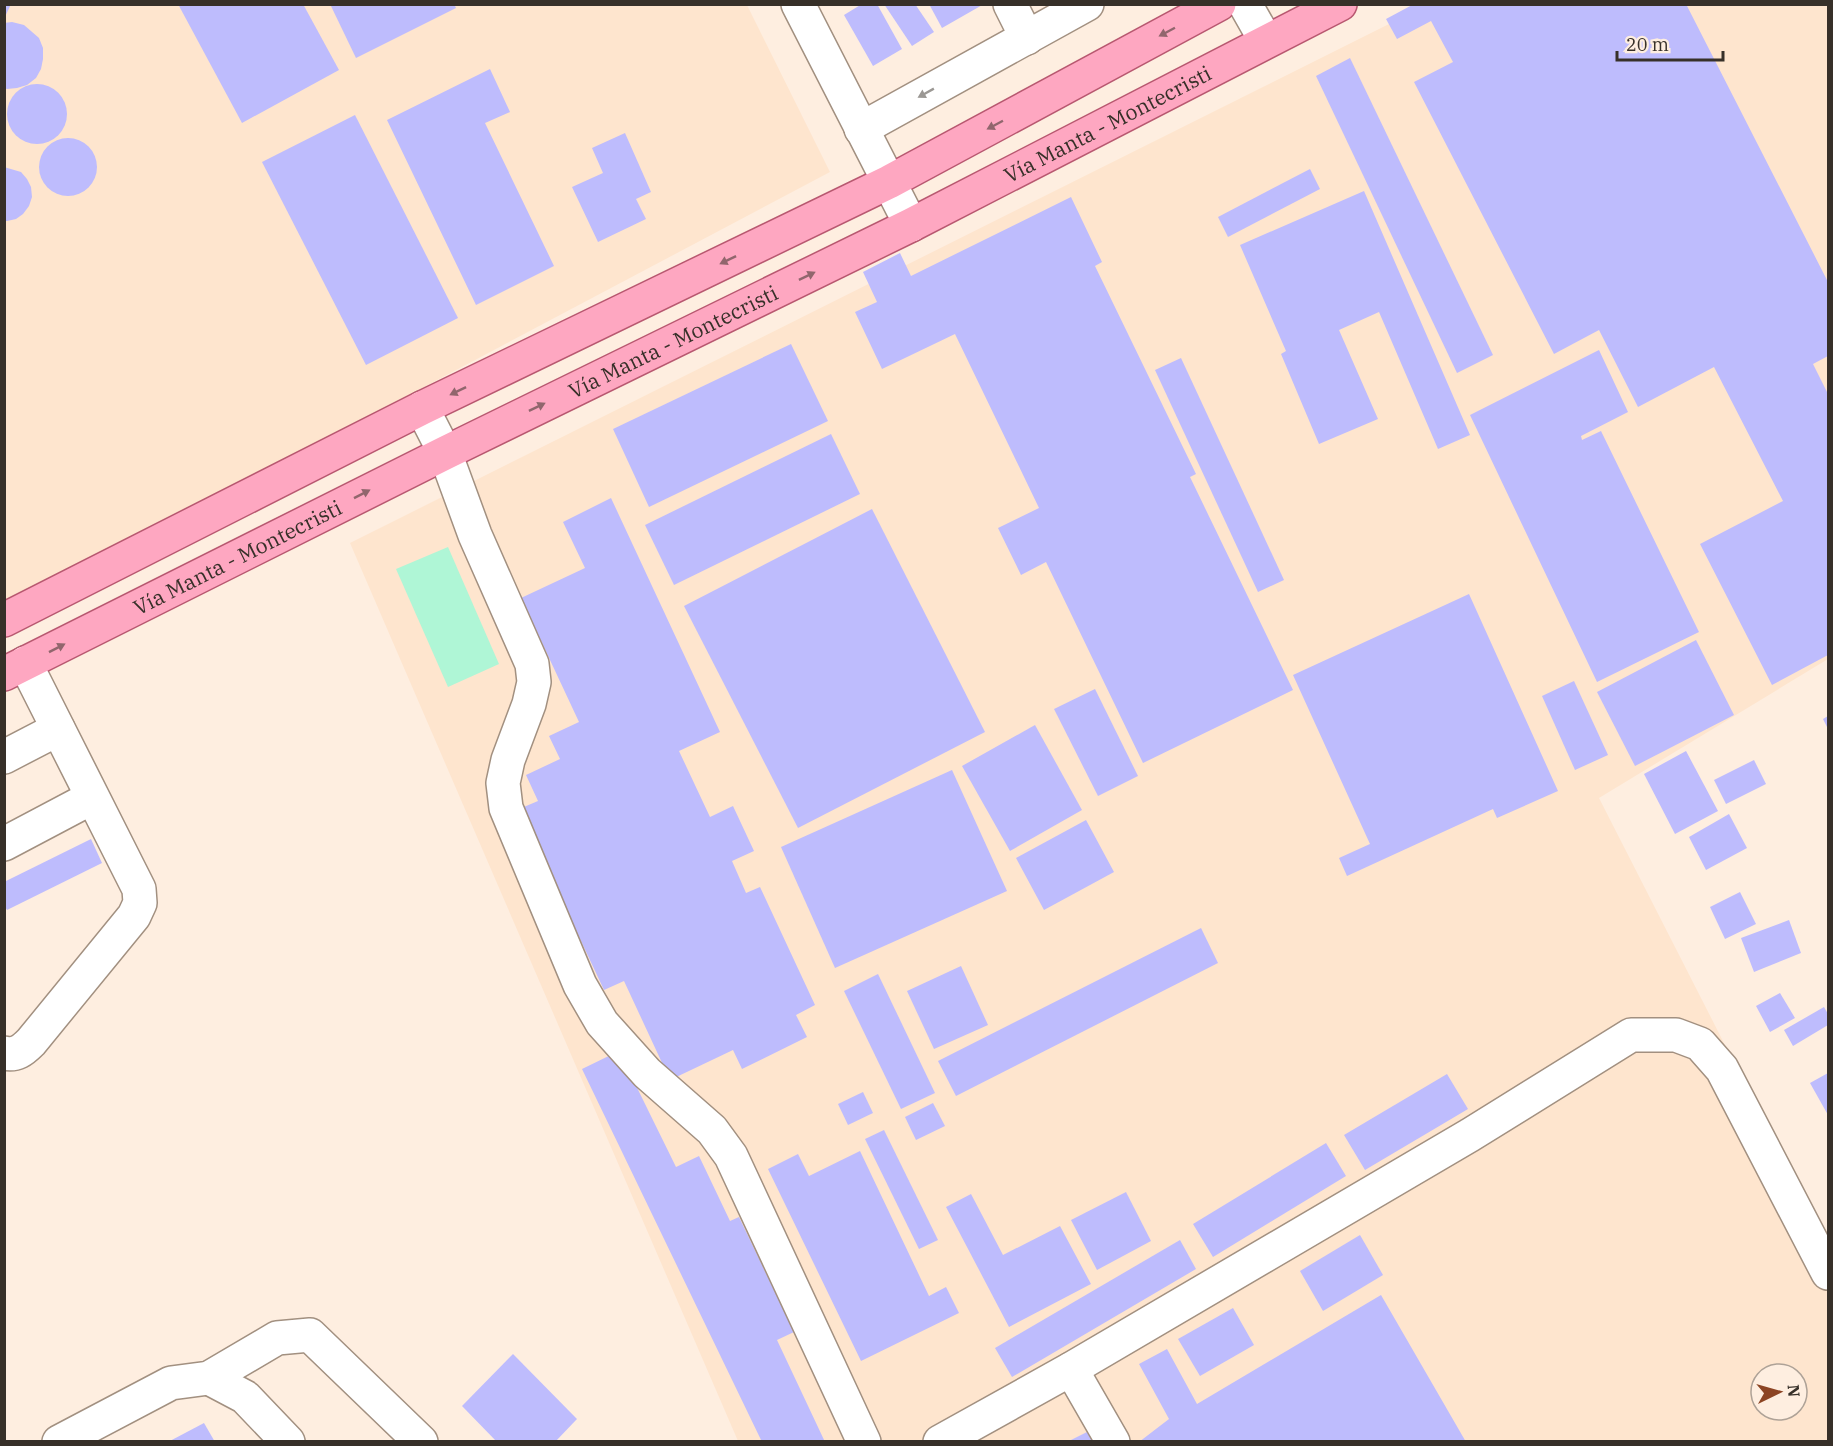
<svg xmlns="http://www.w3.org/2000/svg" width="1833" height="1446" viewBox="0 0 1833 1446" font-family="'IBM Plex Serif',serif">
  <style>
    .built { fill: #fee5ce; fill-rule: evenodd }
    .green { fill: #aff6d6 }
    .building { fill: #bebcfd }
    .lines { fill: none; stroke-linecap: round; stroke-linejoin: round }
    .minor-casing { stroke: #a29080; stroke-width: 36 }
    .major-casing { stroke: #b85870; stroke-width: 36 }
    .minor { stroke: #fff; stroke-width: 33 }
    .major { stroke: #fea7c1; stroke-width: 33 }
    .oneway { fill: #91666d }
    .oneway2 { fill: #9b9894 }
    .labels { text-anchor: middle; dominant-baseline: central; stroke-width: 4.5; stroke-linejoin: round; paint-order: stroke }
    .street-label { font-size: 21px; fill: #373029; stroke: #feeee0 }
  </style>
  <rect width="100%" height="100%" fill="#feeee0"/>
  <g class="built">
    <path d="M5,5H747L830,172L5,609Z"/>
    <path d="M1427,5H1828V659L1599,798L1828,1247V1441H738L350,543ZM1761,1374H1797V1410H1761Z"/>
  </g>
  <path class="green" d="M448,547L499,664L448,687L396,569Z"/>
  <g class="building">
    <path d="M4,4H11L4,19Z"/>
    <path d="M178,4H303L339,70L242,123Z"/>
    <path d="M330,4H454L456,8L356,58Z"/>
    <path d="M862,4H877L902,49L873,66L844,15Z"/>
    <path d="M884,4H915L934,32L912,46Z"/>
    <path d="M929,4H984L942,28Z"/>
    <path d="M1414,4H1686L1828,282V356L1813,364L1828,394V655L1772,685L1700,544L1783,501L1714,367L1638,407L1599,330L1554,354L1414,82L1453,62L1431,21L1397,39L1386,19Z"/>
    <path d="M12,22L24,25L39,38L43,48V59L41,69L36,78L27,85L17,88L7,89L4,88V23Z"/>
    <path d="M1350,58L1493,355L1457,373L1316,76Z"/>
    <path d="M490,69L510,112L485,123L554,266L476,305L387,120Z"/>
    <circle cx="37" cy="114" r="30"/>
    <path d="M355,115L458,318L366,365L262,162Z"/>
    <path d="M625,133L651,192L636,199L646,219L598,242L572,187L603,173L592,148Z"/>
    <circle cx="68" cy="167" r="29"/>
    <path d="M4,167L21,172L27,179L31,187L32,197L29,206L23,214L16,219L7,221H4Z"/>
    <path d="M1310,169L1320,189L1228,237L1218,217Z"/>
    <path d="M1364,191L1470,435L1438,449L1379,312L1339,330L1378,419L1319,444L1281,354L1286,351L1240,245Z"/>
    <path d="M1071,197L1102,262L1095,266L1196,474L1190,477L1293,690L1143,763L1046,562L1021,575L998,528L1039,508L955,334L882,369L855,312L877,302L863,272L900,253L911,276Z"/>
    <path d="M791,344L828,421L649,507L613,429Z"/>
    <path d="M1599,350L1628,412L1581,436L1582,440L1601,431L1699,632L1597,682L1470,415Z"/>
    <path d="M1181,358L1284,580L1258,592L1155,370Z"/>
    <path d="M831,434L860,494L674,585L645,525Z"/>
    <path d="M611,498L720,732L679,751L710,817L733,806L754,851L732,861L746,893L760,887L815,1005L796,1015L807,1037L742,1069L733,1050L670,1080L624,981L604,990L519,809L538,801L526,775L560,759L549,736L579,722L521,598L585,568L563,522Z"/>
    <path d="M872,509L985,732L798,828L684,606Z"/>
    <path d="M1469,594L1558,791L1497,818L1493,809L1347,876L1339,858L1370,844L1293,675Z"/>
    <path d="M1696,640L1734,715L1635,766L1597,692Z"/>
    <path d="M1574,681L1608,755L1575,770L1542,696Z"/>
    <path d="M1095,689L1138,776L1098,796L1054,709Z"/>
    <path d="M1828,716V729L1823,719Z"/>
    <path d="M1035,725L1082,810L1010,851L962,766Z"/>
    <path d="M1686,751L1718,811L1675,834L1644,774Z"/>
    <path d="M1754,760L1766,784L1726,804L1714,780Z"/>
    <path d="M952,770L1007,891L835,968L781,847Z"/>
    <path d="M1729,814L1747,848L1706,870L1689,837Z"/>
    <path d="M1086,820L1114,872L1044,910L1016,858Z"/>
    <path d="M91,839L102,863L7,910L4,905V882Z"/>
    <path d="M1740,892L1756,924L1725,939L1710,907Z"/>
    <path d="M1789,920L1801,953L1754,972L1741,938Z"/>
    <path d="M1201,928L1218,963L956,1096L938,1061Z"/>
    <path d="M961,966L988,1025L934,1049L907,991Z"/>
    <path d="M878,974L935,1093L901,1109L844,991Z"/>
    <path d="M1780,993L1795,1018L1770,1032L1756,1006Z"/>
    <path d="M1824,1007L1828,1014V1025L1793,1046L1784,1030Z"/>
    <path d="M619,1051L676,1167L699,1156L730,1221L739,1217L794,1332L777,1340L825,1442H762L582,1069Z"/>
    <path d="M1828,1073V1115L1810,1083Z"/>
    <path d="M1447,1074L1468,1109L1365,1170L1344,1135Z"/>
    <path d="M863,1092L873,1113L848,1125L838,1104Z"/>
    <path d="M933,1103L945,1126L916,1140L905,1117Z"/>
    <path d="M884,1130L938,1240L919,1249L865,1139Z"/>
    <path d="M1326,1143L1346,1176L1213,1257L1193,1224Z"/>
    <path d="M860,1151L929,1296L946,1287L959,1313L861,1361L768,1169L798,1154L809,1176Z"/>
    <path d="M1126,1192L1151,1241L1097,1270L1071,1220Z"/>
    <path d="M971,1194L1003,1255L1060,1226L1091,1284L1009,1327L946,1207Z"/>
    <path d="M1360,1235L1383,1275L1323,1311L1300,1271Z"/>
    <path d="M1180,1240L1196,1269L1012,1377L995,1348Z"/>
    <path d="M1381,1295L1466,1442H1139L1169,1419L1139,1364L1167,1349L1197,1404Z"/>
    <path d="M1233,1308L1254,1345L1200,1376L1178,1339Z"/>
    <path d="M513,1354L577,1419L555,1442H497L462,1406Z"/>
    <path d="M204,1423L215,1442H168Z"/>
    <path d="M1087,1432L1093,1442H1067Z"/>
  </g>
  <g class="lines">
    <defs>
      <g id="minor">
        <path d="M798,4L911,225"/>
        <path d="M1010,4L1027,38"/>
        <path d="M1245,4L1266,41"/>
        <path d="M861,129L1087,4"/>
        <path d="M422,408L445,453L475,535L532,664L534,682L529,704L508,760L503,783L506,808L580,985L602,1023L647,1073L712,1130L731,1156L864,1442"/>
        <path d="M4,757L58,729"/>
        <path d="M4,844L91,798"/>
        <path d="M4,1053C16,1056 23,1050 31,1042L134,916L140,903L139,889L25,663"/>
        <path d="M1071,1369L1113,1442"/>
        <path d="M209,1378L245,1397L288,1442"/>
        <path d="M59,1442L171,1383L209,1378L277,1338L310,1335L421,1442"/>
        <path d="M940,1442L1071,1369L1470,1135L1631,1035H1676L1700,1044L1722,1069L1828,1273"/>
      </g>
      <g id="major">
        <path d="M4,620L422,408L889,182L1219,4"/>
        <path id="s1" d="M4,674L445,453L911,225L1340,4"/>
      </g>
    </defs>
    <use href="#minor" class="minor-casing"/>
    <use href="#major" class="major-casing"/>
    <use href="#minor" class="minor"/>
    <use href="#major" class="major"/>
  </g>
  <defs><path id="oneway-solid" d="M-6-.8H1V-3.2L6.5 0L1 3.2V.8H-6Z" transform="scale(1.5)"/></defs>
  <g class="oneway">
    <use href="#oneway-solid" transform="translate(1167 32) rotate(152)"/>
    <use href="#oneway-solid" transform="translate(995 125) rotate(152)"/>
    <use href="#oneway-solid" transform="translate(728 260) rotate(154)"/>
    <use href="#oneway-solid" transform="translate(807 276) rotate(-26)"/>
    <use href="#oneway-solid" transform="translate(458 391) rotate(154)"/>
    <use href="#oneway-solid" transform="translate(537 407) rotate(-26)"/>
    <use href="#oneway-solid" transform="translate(362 494) rotate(-27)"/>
    <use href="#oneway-solid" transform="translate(57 648) rotate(-27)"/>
  </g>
  <use class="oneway2" href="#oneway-solid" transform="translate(926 93) rotate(151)"/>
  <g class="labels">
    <g class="street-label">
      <text stroke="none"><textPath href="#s1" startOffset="1233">Vía Manta - Montecristi</textPath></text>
      <text stroke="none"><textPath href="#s1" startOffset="747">Vía Manta - Montecristi</textPath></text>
      <text stroke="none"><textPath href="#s1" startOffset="261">Vía Manta - Montecristi</textPath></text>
    </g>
  </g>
  <rect width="1833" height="1446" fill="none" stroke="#373029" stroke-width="12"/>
  <g transform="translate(1779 1392) rotate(85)"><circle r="28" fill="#feeee0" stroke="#aea297" stroke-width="1.5"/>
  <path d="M0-4.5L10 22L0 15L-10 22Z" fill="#8c4423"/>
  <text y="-9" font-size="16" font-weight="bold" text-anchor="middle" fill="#373029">N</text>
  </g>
  <path d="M1617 51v9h106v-9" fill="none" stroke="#373029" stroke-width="3"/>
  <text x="1626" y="51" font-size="18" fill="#373029" stroke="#feeee0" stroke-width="4.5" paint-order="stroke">20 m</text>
</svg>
